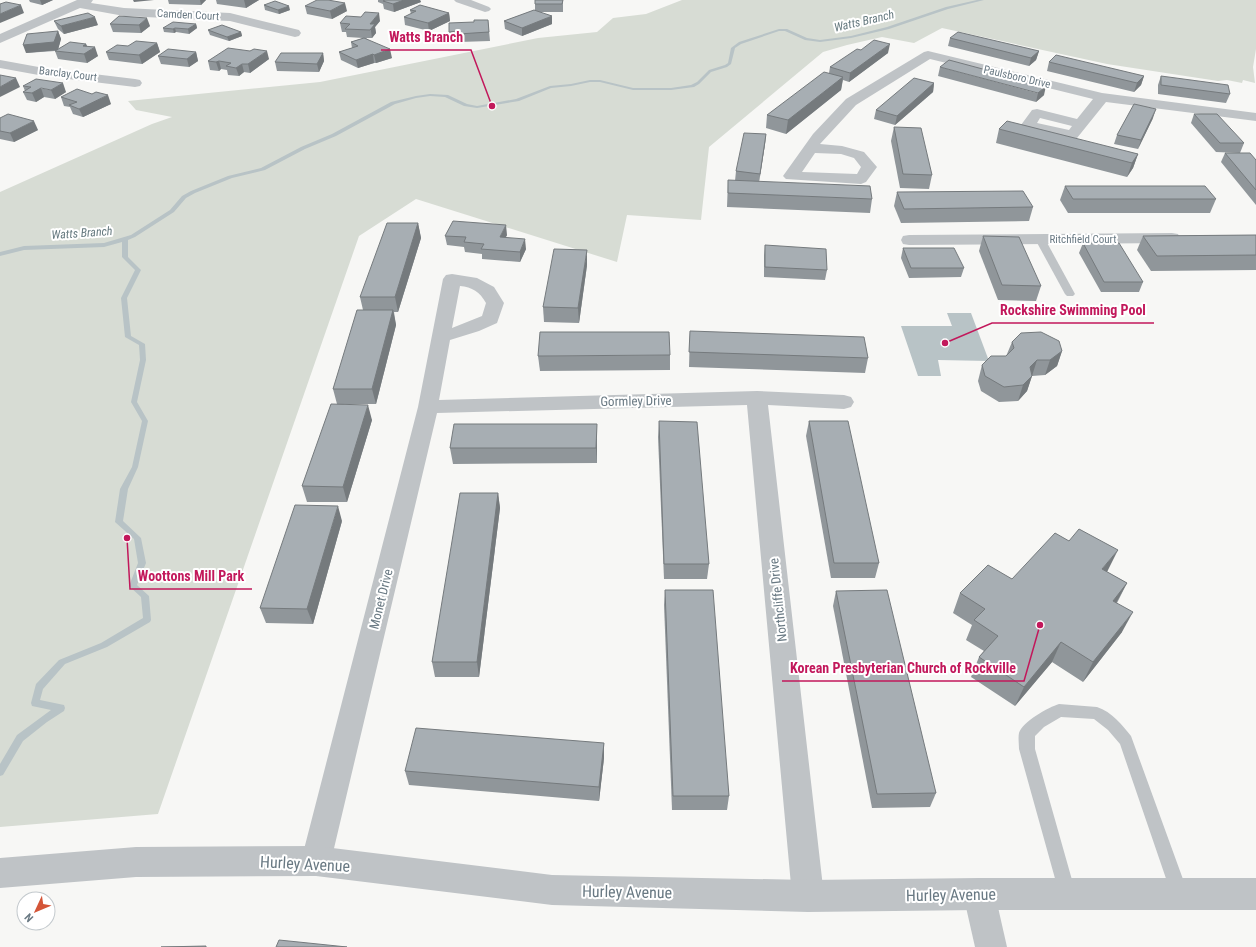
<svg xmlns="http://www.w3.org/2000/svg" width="1256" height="947" viewBox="0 0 1256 947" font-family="'Roboto Condensed',sans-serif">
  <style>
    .green { fill: #d7dcd4 }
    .water { fill: #b8c3c6 }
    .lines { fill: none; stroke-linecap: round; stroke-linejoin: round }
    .stream { fill: #b8c3c6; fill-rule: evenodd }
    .service { fill: #bfc3c6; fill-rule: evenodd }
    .minor { fill: #bfc3c6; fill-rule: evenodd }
    .tertiary { fill: #bfc3c6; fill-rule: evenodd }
    .wall { fill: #90969a }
    .shaded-wall { fill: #757a7d }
    .building { fill: #a7aeb3; stroke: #757a7d }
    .labels { text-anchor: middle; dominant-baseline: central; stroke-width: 4; stroke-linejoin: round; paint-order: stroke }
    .far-street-label { font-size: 11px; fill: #697983; stroke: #fff }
    .far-water-label { font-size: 12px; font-style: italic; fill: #65797f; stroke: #fff }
    .street-label { font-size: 13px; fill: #697983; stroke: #fff }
    .near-street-label { font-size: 16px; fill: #697983; stroke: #fff }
    .leader { fill: none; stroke: #c2185b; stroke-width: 1.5 }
    .callout-dot { fill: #c2185b; stroke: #fff; stroke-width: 1.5 }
    .callout-label { font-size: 14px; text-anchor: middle; font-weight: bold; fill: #c2185b; stroke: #fff; stroke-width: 4; stroke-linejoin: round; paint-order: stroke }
  </style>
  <rect width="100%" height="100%" fill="#f7f7f5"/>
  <path class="green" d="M682,0H1256V49L1253,67L1255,83L1243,80L1242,83L1227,80L1218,81L1107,64L942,28L914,43L882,37L847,45L823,52L709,147L701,220L627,215L617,262L416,199L359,236L158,814L0,827V192L152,124L172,117L136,110L128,101L320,82L538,38L597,32L613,18L646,14Z"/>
  <path class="water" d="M947,313H971L989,361L938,360L941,376H918L901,326H952Z"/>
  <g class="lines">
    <path class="stream" d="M977,0H984L948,9L889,29L851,38L820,42L805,40L785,31H779L741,44L735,48L731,64L727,67L711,72L699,84L694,87L671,90H633L600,82H590L571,86L551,88L519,101L477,108L464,106L445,97L430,96L416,98L395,104L336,136L305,149L265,170L232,178L195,193L186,198L174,212L135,237L128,240V257L141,270L127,298L131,336L145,344L146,360L137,402L148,421L138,467L128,489L123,521L141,538L146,563L137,585L149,596L151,620L150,622L107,647L65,664L43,689L40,700L64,705L65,708L64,711L47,722L23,741L3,775L0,776V764L17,735L51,710L32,706L31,703L36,684L59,660L101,643L143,618L141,597L129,586L138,563L134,539L115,522L120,489L132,467L142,421L131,402L140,360L139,345L125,337L121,298L135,270L122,257V242L104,247L24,250L0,256V252L24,246L104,243L131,235L170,210L182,196L191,191L228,176L261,168L301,147L332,134L391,102L416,96L430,94L448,95L467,104L477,106L516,99L550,86L571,84L590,80H600L633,88H671L691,85L697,82L709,70L725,65L728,63L731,48L739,42L779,29H787L807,38L820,40L851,36L887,27L946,7Z"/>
    <g class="service">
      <path d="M1040,236L1045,239L1075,294L1073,296H1067L1065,294L1035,239Z"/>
      <path d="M1059,704L1097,707C1112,712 1122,725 1131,736L1188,893L1185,899L1179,901L1173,899L1120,744L1108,730L1094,719L1061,717L1044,727L1035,736V749L1076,894L1073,900L1067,902L1061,900L1019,749C1019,744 1018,738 1019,733C1022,722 1049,707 1059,704Z"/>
    </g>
    <g class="minor">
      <path d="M77,0H93L91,3L124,8L230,13L299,30L301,33L299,36L295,37L230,21L124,16L80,8L0,43V34Z"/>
      <path d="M454,0H471L489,7L491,9L489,11L485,12L456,2Z"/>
      <path d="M928,51L1102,93L1256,113V121L1106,102L1077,138L1072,139L1023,128L1021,125L1032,110L1037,109L1077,119L1093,99L930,59L856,105L820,144L842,146L864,152L877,167L866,182L861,184L786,179L783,176L813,134L846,99L924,52ZM1040,118L1072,126L1069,130L1037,123ZM815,153L841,154L854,158L861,167L857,174L802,172Z"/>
      <path d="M0,60L44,68L135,79L140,80L142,83L140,86L135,87L44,76L0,68Z"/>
      <path d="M1172,233L1178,234L1180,238L1178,242L1172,243L909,245L903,244L901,240L903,236L909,235Z"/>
      <path d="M452,274L477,278L494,287L504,303L497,323L479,331L450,340L439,400L757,391L844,395L851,397L854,402L851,407L844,409L768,405L824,896L819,907L808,912L797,907L792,896L747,405L437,413L331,861L327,871L316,876L305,871L301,861L418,407L443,279L446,275ZM460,286C472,287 480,292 486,303L482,316L452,328Z"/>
      <path d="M979,878L990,883L995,894L1007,947H975L963,894L968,883Z"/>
    </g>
    <path class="tertiary" d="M316,846L552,875L808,880L979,878H1256V910H979L808,912L552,905L316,876L136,877L0,888V858L136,847Z"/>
  </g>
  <g class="wall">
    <path d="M29,0H53L42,5L30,2Z"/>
    <path d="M168,0H206L201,5L169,4Z"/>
    <path d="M216,0H259L246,8L217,4Z"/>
    <path d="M378,0H420L421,2L394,12L384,9L383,4L378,2Z"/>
    <path d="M563,0V12H541L552,24L522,36L505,29L504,21L535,10V4Z"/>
    <path d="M264,5L290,10L279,14L265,10Z"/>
    <path d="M305,6L347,11L332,19L307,14Z"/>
    <path d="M410,10L449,13L450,21L429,31L405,25L404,17L411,14Z"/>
    <path d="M119,16L150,26L141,33L113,32L110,24Z"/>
    <path d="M488,20L490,41L459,42V40H450L449,32L474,22Z"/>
    <path d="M54,21L98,25L64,34L58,29Z"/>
    <path d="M380,21L375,27L376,33L372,38H366L392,58L376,63H374L358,68L341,60L339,52L352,48L351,42L363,38L347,37L346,32H342L340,23Z"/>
    <path d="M196,24L197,28L189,34L176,32L174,33L164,32L163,28Z"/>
    <path d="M208,30L241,32L242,36L229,41L210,35Z"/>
    <path d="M58,31L61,39L58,49L86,44L87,46L98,56L87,63L58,59L55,51L26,53Z"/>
    <path d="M950,38L1039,51L1036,60L1029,66L948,46Z"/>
    <path d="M157,43L160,52L142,64L109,60L106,52L128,46Z"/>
    <path d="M861,50L888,53L849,82L843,80L841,90L786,134L766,128L767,115L829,73L830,67Z"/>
    <path d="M250,51L269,59L250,73L244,72L239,76L228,75L227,70L221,69L219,71L210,70L208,61Z"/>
    <path d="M196,52L198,61L189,67L161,64L158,56Z"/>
    <path d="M323,53L324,61L319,72L277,71L275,62Z"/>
    <path d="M1049,62L1144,76L1141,85L1134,92L1047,71Z"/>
    <path d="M940,67L1044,95L1036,102L938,76Z"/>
    <path d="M1161,76L1230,94L1226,103L1158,94V85Z"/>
    <path d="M934,83L933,92L895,125L874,119L876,110Z"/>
    <path d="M23,86L66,92L55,99L44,97L36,102L27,100L23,92L25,91Z"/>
    <path d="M92,94L111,104L83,117L73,114L70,107L64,106L61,97Z"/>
    <path d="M1194,114L1244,143L1240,153L1216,152L1191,123Z"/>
    <path d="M0,118L38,130L14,142L0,139Z"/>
    <path d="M1153,118L1138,149L1114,144L1117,135Z"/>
    <path d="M894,127L932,175L929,189L900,188L891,141Z"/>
    <path d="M999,129L1138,154L1133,168L1127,177L996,143Z"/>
    <path d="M766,134L765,144L759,182L872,199L870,213L727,207L728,180L735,181L736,171Z"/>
    <path d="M1225,153L1256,160V205L1221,162Z"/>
    <path d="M1065,186L1216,199L1210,213H1068L1060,200Z"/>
    <path d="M897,192L1033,207L1029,221L901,223L894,206Z"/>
    <path d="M418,223L421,238L398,312H394L396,325L376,404H343L372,420L347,502H307L302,486L337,404L333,389L363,310L360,297Z"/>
    <path d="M507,235L505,238L526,249L520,262L482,259V254L465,252L464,247L447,245L445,236Z"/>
    <path d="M1256,235V270L1151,271L1137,250L1143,236Z"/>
    <path d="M983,236L1041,286L1036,301L998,300L979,251Z"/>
    <path d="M1083,243L1143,282L1139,292H1101L1079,253Z"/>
    <path d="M765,245L827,270L825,280L764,277V255Z"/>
    <path d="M903,248L964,268L961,277L909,278L901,258Z"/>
    <path d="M587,265L579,323L544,322L543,307Z"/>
    <path d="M690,331L868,358L865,373L689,367Z"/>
    <path d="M1012,342L1062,351L1057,366L1045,375L1032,376L1027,391L1018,401L999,402L981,391L978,381L982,365L1006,356L1007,354Z"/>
    <path d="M670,355V370L540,371L538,356Z"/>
    <path d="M659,421L709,564L707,579H664L658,437Z"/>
    <path d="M809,421L879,563L875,578H831L806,436Z"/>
    <path d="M597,439V463L453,464L450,448Z"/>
    <path d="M498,493L500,508L479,677H435L432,662Z"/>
    <path d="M342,521L313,624L266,623L260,608Z"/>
    <path d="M1108,570L1107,572L1127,583L1117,603L1122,632L1083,682L1052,662L1015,706L971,677L979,657L984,651L966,640L972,625L953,613L960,593L1012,579Z"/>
    <path d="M665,590L729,796L727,810H672L664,605Z"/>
    <path d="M836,591L936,793L930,807L872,808L833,606Z"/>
    <path d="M604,743V758L599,801L409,785L405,771Z"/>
  </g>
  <g class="shaded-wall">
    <path d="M40,0H53L42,5Z"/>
    <path d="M133,0H154L134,2Z"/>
    <path d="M200,0H206L201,5Z"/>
    <path d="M244,0H259L246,8Z"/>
    <path d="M404,0H420L421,2L394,12L393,4Z"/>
    <path d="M345,3L347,11L332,19L330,11Z"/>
    <path d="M21,5L24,13L0,23V14Z"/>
    <path d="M289,6L290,10L279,14L278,10Z"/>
    <path d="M379,13L380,21L375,27L376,33L372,38L370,24Z"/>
    <path d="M449,13L450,21L429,31L428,23Z"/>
    <path d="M552,16V24L522,36V28Z"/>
    <path d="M95,17L98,25L64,34L61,26Z"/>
    <path d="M147,18L150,26L141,33L139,25Z"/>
    <path d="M196,24L197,28L189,34L188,29Z"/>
    <path d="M175,28L176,32L174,33L173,29Z"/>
    <path d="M58,31L61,39L58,50L26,53L23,45Z"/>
    <path d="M241,32L242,36L229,41L227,37Z"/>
    <path d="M157,43L160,52L142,64L139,55Z"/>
    <path d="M86,44L89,51L95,47L98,56L87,63L84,54L83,46Z"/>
    <path d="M890,44L888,53L849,82L850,73Z"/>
    <path d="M390,49L392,58L376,63L374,55Z"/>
    <path d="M267,51L269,59L250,73L248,64Z"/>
    <path d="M1039,51L1036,60L1029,66L1031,58Z"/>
    <path d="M196,52L198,61L189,67L187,59Z"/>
    <path d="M323,53L324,61L319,72L317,64Z"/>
    <path d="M373,54L374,63L358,68L356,60Z"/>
    <path d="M219,61L221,69L219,71L216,62Z"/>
    <path d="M242,64L244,72L239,76L236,68Z"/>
    <path d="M1144,76L1141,85L1134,92L1137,83Z"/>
    <path d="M843,77L841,90L786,134L788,120Z"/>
    <path d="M16,78L20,87L0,97V87Z"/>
    <path d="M63,83L66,92L55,99L51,90Z"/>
    <path d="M934,83L933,92L895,125L897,116Z"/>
    <path d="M1046,86L1044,95L1036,102L1038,93Z"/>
    <path d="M41,88L44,97L36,102L32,93Z"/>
    <path d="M108,95L111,104L83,117L79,109Z"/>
    <path d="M1156,109L1153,118L1138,149L1141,140Z"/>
    <path d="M34,121L38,130L14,142L10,133Z"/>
    <path d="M766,134L765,144L759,183L760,174Z"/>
    <path d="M1138,154L1133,168L1127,177L1132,163Z"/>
    <path d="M418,223L421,238L398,312L395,297Z"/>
    <path d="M506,225L507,235L501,247L500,237Z"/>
    <path d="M525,239L526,249L520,262V252Z"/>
    <path d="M587,250V265L579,323L578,308Z"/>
    <path d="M393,310L396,325L376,404L372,389Z"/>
    <path d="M1062,351L1057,366L1045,375L1050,360Z"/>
    <path d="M1037,360L1032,376L1030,367Z"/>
    <path d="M1032,376L1027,391L1018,401L1023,385Z"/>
    <path d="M368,405L372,420L347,502L343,487Z"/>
    <path d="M597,424V463L596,448Z"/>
    <path d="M498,493L500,508L479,677L477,662Z"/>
    <path d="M338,506L342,521L313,624L307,609Z"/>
    <path d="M1118,550L1108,570L1092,589L1102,569Z"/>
    <path d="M1127,583L1116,603L1113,601Z"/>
    <path d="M1133,612L1122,632L1083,682L1093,662Z"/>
    <path d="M1061,642L1052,662L1015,706L1024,687Z"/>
    <path d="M604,743V758L599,801V787Z"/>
  </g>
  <g class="building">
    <path d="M317,0H328L345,3L330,11L305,6Z"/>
    <path d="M385,0H404L393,4L383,1Z"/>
    <path d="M535,0H563L562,4H535Z"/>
    <path d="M275,1L289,6L278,10L264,5Z"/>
    <path d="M6,2L21,5L0,14V4Z"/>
    <path d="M420,5L449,13L428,23L404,17L416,11L410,10Z"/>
    <path d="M534,10L552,16L522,28L504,21Z"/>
    <path d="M365,12L379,13L370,24H375L370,30L345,29L350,24L340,23L346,16L361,17Z"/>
    <path d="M88,13L95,17L61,26L54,21Z"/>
    <path d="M119,16L147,18L139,25L110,24Z"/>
    <path d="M474,20H488L489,32L458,34V31L449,32V23L474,22Z"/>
    <path d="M173,22L196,24L188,29L175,28L173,29L163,28Z"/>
    <path d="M222,25L241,32L227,37L208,30Z"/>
    <path d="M58,31L54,42L23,45L27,34Z"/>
    <path d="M958,32L1039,51L1031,58L950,38Z"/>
    <path d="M364,38L390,49L374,55L373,54L356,60L339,52L358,46L351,42Z"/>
    <path d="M874,40L890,44L850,73L830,67L857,49L861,50Z"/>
    <path d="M136,41L157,43L139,55L106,52L117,45L128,46Z"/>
    <path d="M70,42L86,44L83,46L95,47L84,54L55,51Z"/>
    <path d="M228,48L250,51L254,49L267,51L248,64H242L236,68L226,66L231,63L219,61L216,62L208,61Z"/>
    <path d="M168,49L196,52L187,59L158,56Z"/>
    <path d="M281,53H323L317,64L275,62Z"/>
    <path d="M1056,55L1144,76L1137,83L1049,62Z"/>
    <path d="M949,60L1046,86L1038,93L940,67Z"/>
    <path d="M824,72L843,77L788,120L767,115Z"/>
    <path d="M0,75L16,78L0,87Z"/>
    <path d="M1161,76L1228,85L1230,94L1161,85Z"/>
    <path d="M914,78L934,83L897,116L876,110Z"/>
    <path d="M36,79L63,83L51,90L41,88L32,93L23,92L31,87L23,86Z"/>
    <path d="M77,89L92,94L96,92L108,95L79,109L69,105L77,102L61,97Z"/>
    <path d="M1134,104L1156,109L1141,140L1117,135Z"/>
    <path d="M8,114L34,121L10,133L0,131V118Z"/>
    <path d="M1194,114H1217L1244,143H1220Z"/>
    <path d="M1007,121L1138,154L1132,163L999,129Z"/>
    <path d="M894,127L921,128L932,175L903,174Z"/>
    <path d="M744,133L766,134L760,174L736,171Z"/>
    <path d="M1225,153H1250L1256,160V190Z"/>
    <path d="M728,180L870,186L872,199L728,193Z"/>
    <path d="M1065,186H1205L1216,199H1073Z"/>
    <path d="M1023,191L1033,207L904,209L897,192Z"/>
    <path d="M453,221L506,225L500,237L525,239L520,252L481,249L484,244L464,242L466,237L445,236Z"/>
    <path d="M387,223H418L395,297H360Z"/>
    <path d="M1256,235V255L1157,256L1143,236Z"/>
    <path d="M983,236L1019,237L1041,286L1002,285Z"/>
    <path d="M1083,243H1119L1143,282H1104Z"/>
    <path d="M765,245L826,249L827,270L765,267Z"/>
    <path d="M903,248H954L964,268H911Z"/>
    <path d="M554,249L587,250L578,308L543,307Z"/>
    <path d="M357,310H393L372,389H333Z"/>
    <path d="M690,331L864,337L868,358L689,352Z"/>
    <path d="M540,332H669L670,355L538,356Z"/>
    <path d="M1041,332L1059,341L1062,351L1050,360H1037L1030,367L1032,376L1023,385L1004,387L985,376L982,365L991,356H1006L1014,348L1012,342L1021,333Z"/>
    <path d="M331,404L368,405L343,487L302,486Z"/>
    <path d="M659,421L697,422L709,564H664Z"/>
    <path d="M809,421H848L879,563H834Z"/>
    <path d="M454,424H597L596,448H450Z"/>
    <path d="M460,493H498L477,662H432Z"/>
    <path d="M295,505L338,506L307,609L260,608Z"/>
    <path d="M1079,529L1118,550L1102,569L1127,583L1113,601L1133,612L1093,662L1061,642L1024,687L979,657L998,636L974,620L985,609L960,593L988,565L1012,579L1055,533L1069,541Z"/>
    <path d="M665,590H713L729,796H673Z"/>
    <path d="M887,590L936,793L877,794L836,591Z"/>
    <path d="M416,728L604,743L599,787L405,771Z"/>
    <path d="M279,940L347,947H276Z"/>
    <path d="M206,946V947H161Z"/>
  </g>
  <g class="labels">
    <g class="far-street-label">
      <text transform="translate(188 15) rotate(3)">Camden Court</text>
      <text transform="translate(68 74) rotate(7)">Barclay Court</text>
      <text transform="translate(1017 77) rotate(13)">Paulsboro Drive</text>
      <text x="1083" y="239">Ritchfield Court</text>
    </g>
    <g class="far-water-label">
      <text transform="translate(864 21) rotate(-13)">Watts Branch</text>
      <text transform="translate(82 233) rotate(-4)">Watts Branch</text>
    </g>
    <g class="street-label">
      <text transform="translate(636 401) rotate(-1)">Gormley Drive</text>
      <text transform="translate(381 599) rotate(-76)">Monet Drive</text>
      <text transform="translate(778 600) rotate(-96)">Northcliffe Drive</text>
    </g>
    <g class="near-street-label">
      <text transform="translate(305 864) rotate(3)">Hurley Avenue</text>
      <text transform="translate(627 892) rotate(1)">Hurley Avenue</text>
      <text transform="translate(951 895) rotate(-1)">Hurley Avenue</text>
    </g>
  </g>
  <path class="leader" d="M492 106L471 50H381M945 343L992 323H1154M127 538L130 589H252M1040 625L1024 681H782"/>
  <g class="callout-dot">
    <circle cx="492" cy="106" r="4"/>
    <circle cx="945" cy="343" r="4"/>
    <circle cx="127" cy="538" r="4"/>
    <circle cx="1040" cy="625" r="4"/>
  </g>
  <g class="callout-label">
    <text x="426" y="42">Watts Branch</text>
    <text x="1073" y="315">Rockshire Swimming Pool</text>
    <text x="191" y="581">Woottons Mill Park</text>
    <text x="903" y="673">Korean Presbyterian Church of Rockville</text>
  </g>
  <g transform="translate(36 911) rotate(226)"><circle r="19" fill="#ffffff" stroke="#c3c9cd"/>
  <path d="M0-3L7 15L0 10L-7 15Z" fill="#d45538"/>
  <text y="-6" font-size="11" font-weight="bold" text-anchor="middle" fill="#697983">N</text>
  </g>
</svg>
